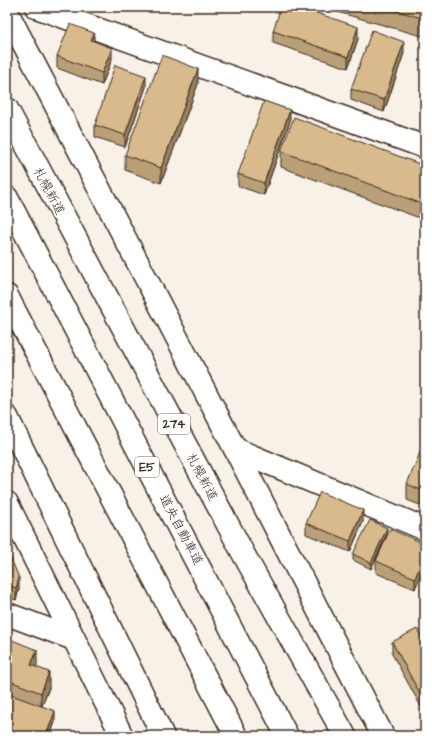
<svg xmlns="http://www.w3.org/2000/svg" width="432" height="743" viewBox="0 0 432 743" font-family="'Architects Daughter','Klee One',sans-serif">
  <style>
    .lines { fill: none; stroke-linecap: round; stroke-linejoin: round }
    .minor-casing { stroke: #3b2a1e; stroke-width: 25 }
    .highway-casing { stroke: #3b2a1e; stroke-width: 25 }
    .minor { stroke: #fff; stroke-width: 22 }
    .highway { stroke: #fff; stroke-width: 22 }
    .wall { fill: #baa078; stroke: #3b2a1e }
    .shaded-wall { fill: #978262; stroke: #3b2a1e }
    .building { fill: #d8ba8c; stroke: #3b2a1e }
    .labels { text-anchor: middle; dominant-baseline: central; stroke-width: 4; stroke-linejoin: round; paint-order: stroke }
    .shield { fill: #fff; stroke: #766a62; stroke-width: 1 }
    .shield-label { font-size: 12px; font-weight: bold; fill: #3b2a1e }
    .street-label { font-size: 13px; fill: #3b2a1e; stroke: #fff }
  </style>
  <rect width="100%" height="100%" fill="#f7f1e8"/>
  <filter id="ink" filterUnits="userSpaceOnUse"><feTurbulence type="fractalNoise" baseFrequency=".025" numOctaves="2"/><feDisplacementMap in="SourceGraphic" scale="8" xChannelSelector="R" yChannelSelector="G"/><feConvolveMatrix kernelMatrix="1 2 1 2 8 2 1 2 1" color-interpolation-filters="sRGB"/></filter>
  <g filter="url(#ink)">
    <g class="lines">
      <defs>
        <g id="minor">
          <path d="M36,7L425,147"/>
          <path d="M7,12L235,449L383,736"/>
          <path d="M235,449L425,529"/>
          <path d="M7,503L122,736"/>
          <path d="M7,614L74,639"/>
        </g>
        <g id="highway">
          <path d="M7,109L244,555L345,736"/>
          <path d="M7,198L287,736"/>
          <path d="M7,296L236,736"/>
          <path d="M7,417L163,736"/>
        </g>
      </defs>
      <use href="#minor" class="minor-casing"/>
      <use href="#highway" class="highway-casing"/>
      <use href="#minor" class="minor"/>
      <use href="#highway" class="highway"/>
    </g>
    <g class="wall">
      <path d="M124,7H131L130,9Z"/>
      <path d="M320,7H425V37Z"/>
      <path d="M273,31L358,39L348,68L273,43Z"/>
      <path d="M94,41L112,59L102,85L57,68V56Z"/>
      <path d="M404,53L384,112L351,100V89Z"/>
      <path d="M198,84L161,183L125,170V155Z"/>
      <path d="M146,87L125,147L95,137V125Z"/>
      <path d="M290,121L264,195L238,186V174Z"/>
      <path d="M281,151L425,166V220L281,167Z"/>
      <path d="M425,451V507L407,500V484Z"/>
      <path d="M363,522L350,552L306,534V523Z"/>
      <path d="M387,534L425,544L415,589L376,573V561L387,535L371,569L353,560V554Z"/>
      <path d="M7,549L19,589L16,600L7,597Z"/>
      <path d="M7,638L37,665L36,667L49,688L42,706L55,722L50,736H7V701L9,696L7,695Z"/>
      <path d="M392,642L425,643L424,712L392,654Z"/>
    </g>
    <g class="shaded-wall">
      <path d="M358,27V39L348,68V57Z"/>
      <path d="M94,33V44L91,40Z"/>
      <path d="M404,42V53L384,112V100Z"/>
      <path d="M112,48V59L102,85V73Z"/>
      <path d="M198,69V84L161,183V168Z"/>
      <path d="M146,76V87L125,147V135Z"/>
      <path d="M290,110V121L264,195V183Z"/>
      <path d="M363,510V522L350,552V541Z"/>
      <path d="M387,528V534L371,569V563Z"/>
      <path d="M425,554V565L415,589V578Z"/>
      <path d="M19,578V589L16,600V588Z"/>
      <path d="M37,650V665L31,681V665Z"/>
      <path d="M49,672V688L41,708V693Z"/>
      <path d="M425,700V712H424V701Z"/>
      <path d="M55,711V722L50,736H46Z"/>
    </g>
    <g class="building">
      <path d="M281,7H299L358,27L348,57L273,31Z"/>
      <path d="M384,7H425V19Z"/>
      <path d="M70,24L94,33L91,40L112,48L102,73L57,56Z"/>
      <path d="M372,30L404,42L384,100L351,89Z"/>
      <path d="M162,55L198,69L161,168L125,155Z"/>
      <path d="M115,65L146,76L125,135L95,125Z"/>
      <path d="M264,101L290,110L264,183L238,174Z"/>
      <path d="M294,117L425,166V205L281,151Z"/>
      <path d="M421,450L425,451V492L407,484Z"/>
      <path d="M320,492L363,510L350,541L306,523Z"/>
      <path d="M370,520L387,528L371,563L353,554Z"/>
      <path d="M390,529L425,544V554L415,578L376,561Z"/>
      <path d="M7,549L19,578L16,588L7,585Z"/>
      <path d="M417,629L425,643V700L424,701L392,642Z"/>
      <path d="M7,638L37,650L31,665L49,672L41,693L7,680Z"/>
      <path d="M9,694L55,711L46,736H18L7,732V701Z"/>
    </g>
  </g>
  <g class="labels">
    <g class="shield">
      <rect x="158" y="414" width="32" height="20" rx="3"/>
      <rect x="135" y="457" width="24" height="20" rx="3"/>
    </g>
    <g class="shield-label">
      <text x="174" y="424">274</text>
      <text x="147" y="467">E5</text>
    </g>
    <g class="street-label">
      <text transform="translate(49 191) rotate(62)">札幌新道</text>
      <text transform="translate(202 477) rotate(62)">札幌新道</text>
      <text transform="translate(181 530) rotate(62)">道央自動車道</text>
    </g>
  </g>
  <rect width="432" height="743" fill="none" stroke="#fff" stroke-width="24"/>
  <rect x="12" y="12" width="408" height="719" fill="none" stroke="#3b2a1e" stroke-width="1.5" filter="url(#ink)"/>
</svg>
